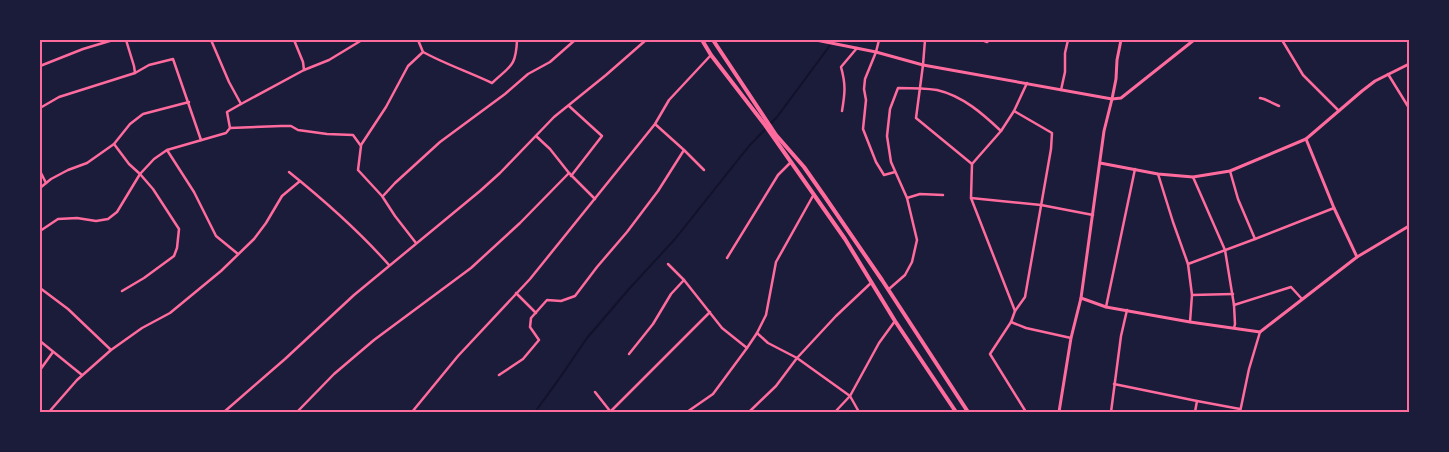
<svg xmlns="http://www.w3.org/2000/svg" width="1449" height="452" viewBox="0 0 1449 452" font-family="Cabin,sans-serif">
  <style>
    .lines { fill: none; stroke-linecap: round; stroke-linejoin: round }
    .stream { stroke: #12122b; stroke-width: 2 }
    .minor { stroke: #ff6b9d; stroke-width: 2.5 }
    .tertiary { stroke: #ff6b9d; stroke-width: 3 }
    .secondary { stroke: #ff6b9d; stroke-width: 3 }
    .primary { stroke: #ff6b9d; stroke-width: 4 }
    .neatline { fill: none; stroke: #ff6b9d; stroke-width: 2 }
  </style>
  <rect width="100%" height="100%" fill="#1b1b3a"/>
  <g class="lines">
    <path class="stream" d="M535,412L559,379L587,338L629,289L675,239L749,146L777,117L834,40"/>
    <g class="minor">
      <path d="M126,40L134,66L135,73"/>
      <path d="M211,40L229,82L241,104"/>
      <path d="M294,40L303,62L304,70"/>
      <path d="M879,40L876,52L865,79L864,89L866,100L863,129L876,162L884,175L895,172"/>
      <path d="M925,40L923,65L916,118L972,164"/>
      <path d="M982,40L987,42L989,40"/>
      <path d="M1282,40L1303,75L1339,111"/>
      <path d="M423,52C445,64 469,72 492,83C510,66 516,67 517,40"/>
      <path d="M40,66L83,49L113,40"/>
      <path d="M1388,74L1409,108"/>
      <path d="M1061,90L1065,72V53L1068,40"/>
      <path d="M1260,98L1264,99L1279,106"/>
      <path d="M569,106L602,136L571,176"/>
      <path d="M40,108L59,97L135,73L149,65L173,59L201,140"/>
      <path d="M842,111C845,93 846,85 841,67L857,48"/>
      <path d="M1014,111L1001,131L972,164L971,198L1015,311"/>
      <path d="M655,124L684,150L704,170"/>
      <path d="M230,128L281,126H291L298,130L327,134L353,135L361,146L358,170L382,196L395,216L416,243"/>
      <path d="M536,136L550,149L569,173L595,199"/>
      <path d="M114,144L130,124L143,114L189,102"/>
      <path d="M361,145L386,107L408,66L423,52L418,40"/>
      <path d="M167,150L194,192L216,236L238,254"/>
      <path d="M40,171L46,183"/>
      <path d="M1230,171L1238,199L1255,239"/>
      <path d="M289,172C325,201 359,231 389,265"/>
      <path d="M1158,174L1173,222L1188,264L1192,295L1190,322"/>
      <path d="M1193,177L1225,250L1234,305L1235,324L1234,328"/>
      <path d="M40,188L51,179L68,170L87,163L114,144L129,164L140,174L153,189L179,229L177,248L174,256L144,278L122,291"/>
      <path d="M383,196L395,183L440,142L505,94L528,74L550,62L575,40"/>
      <path d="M907,198L920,194L943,195"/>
      <path d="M971,198L1041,205L1093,215"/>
      <path d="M40,231L58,219L77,218L96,221L108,219L117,212L140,174L154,159L167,150L226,133L230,128L227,112L241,104L304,70L329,60L362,40"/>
      <path d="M727,258L778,175L791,162"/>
      <path d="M668,264L684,280L722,328L747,348"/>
      <path d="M1188,264L1255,239L1334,208"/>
      <path d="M40,288L68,309L111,350"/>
      <path d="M889,289L905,275L912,262L917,240L907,198L891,162L887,136L890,109L898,88C911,88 924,88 937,90C963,96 983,114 1001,131"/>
      <path d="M516,293L536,313"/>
      <path d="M1192,295L1233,294"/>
      <path d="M1234,305L1291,287L1302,299"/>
      <path d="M1106,307L1135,169"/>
      <path d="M1011,322L1026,328L1071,338"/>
      <path d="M757,333L768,343L797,358L850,396L859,412"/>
      <path d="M40,341L82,375"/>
      <path d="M629,354L653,324L671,294L684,280"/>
      <path d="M40,370L53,352"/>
      <path d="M499,375L523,359L539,340L530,327L531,318L547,300L561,301L575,296L597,267L627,232L658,191L684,150"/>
      <path d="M1114,384L1197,401L1240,409"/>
      <path d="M595,392L610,411"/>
      <path d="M49,412L77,380L111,350L142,328L170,313L221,271L254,239L266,223L282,196L300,181"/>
      <path d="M224,412L285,359L354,295L480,191L500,173L554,117L606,75L646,40"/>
      <path d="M297,412L334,374L374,340L471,268L520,223L569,173"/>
      <path d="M412,412L458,356L530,279L655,124L669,100L711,55"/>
      <path d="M610,412L710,312"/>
      <path d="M687,412L713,394L747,348L757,333L766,315L776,262L814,194"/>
      <path d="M749,412L776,386L797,358L836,316L872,282"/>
      <path d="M835,412L850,396L879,343L895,321"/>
      <path d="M1026,412L990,354L1011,322L1015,311L1025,297L1051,149L1052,133L1014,111L1027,83"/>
      <path d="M1111,412L1121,336L1127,310"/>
      <path d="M1195,412L1197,401"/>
      <path d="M1240,412L1249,369L1260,332"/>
    </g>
    <g class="tertiary">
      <path d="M1112,99L1121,98L1194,40"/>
      <path d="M1306,139L1334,208L1357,257"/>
      <path d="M1100,163L1158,174L1193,177L1230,171L1306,139L1362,91L1375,81L1409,64"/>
      <path d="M1081,298L1106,307L1190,322L1260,332L1357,257L1409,226"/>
    </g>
    <g class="secondary">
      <path d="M816,40L876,52L923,65L1112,99"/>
      <path d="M1059,412L1071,338L1081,298L1104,131L1112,99L1116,79L1117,60L1121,40"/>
    </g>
    <g class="primary">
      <path d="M702,40L711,55L765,125L845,239L895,321L956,412"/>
      <path d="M713,40L776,135L804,167L825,197L882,280L968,412"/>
    </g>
  </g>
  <rect width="1449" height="452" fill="none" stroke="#1b1b3a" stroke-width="82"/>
  <rect x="41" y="41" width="1367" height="370" class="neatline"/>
</svg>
